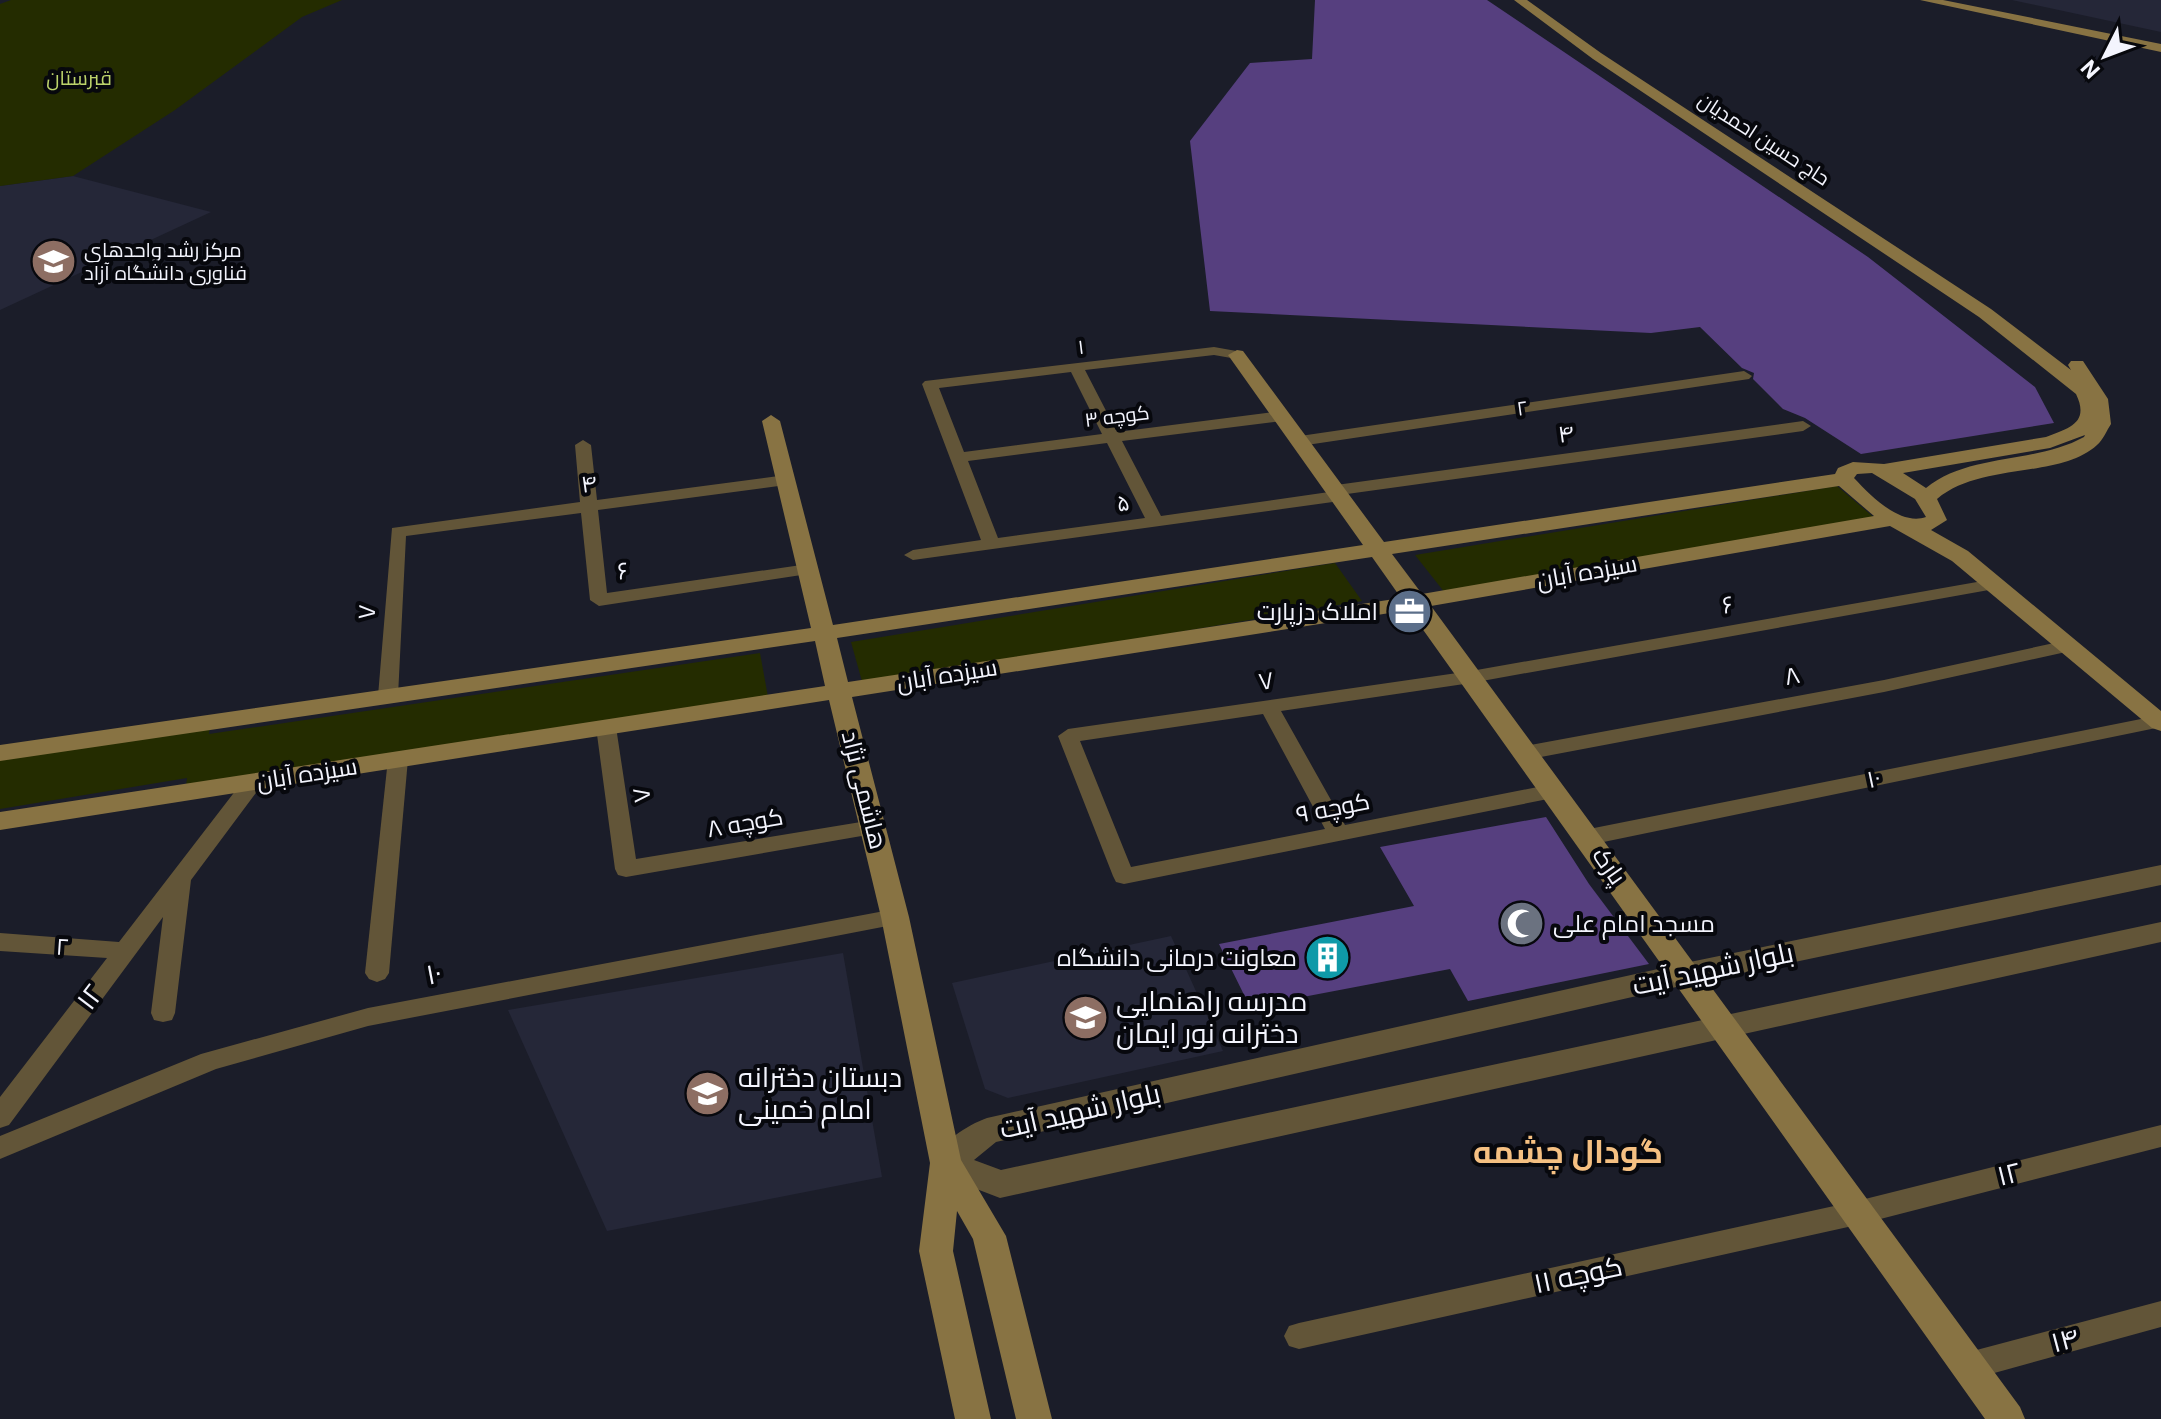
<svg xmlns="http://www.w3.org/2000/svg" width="2161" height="1419" viewBox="0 0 2161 1419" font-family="Roboto,Cairo,sans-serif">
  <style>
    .built { fill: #252738 }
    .green { fill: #242c00 }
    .building { fill: #563f7f }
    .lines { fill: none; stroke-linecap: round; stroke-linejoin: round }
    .minor { fill: #625538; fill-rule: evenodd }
    .tertiary { fill: #625538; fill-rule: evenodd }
    .secondary { fill: #887343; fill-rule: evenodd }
    .labels { text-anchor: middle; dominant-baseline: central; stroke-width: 8; stroke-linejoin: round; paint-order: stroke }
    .far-park-label { font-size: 20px; fill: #bdd46b; stroke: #07080d }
    .far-street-label { font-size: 20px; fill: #f3f4fd; stroke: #07080d }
    .far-poi-label { font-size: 20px; fill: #f3f4fd; stroke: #07080d; text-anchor: start }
    .street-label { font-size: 24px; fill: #f3f4fd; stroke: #07080d }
    .poi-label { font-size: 24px; fill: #f3f4fd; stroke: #07080d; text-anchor: end }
    .near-street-label { font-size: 28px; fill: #f3f4fd; stroke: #07080d }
    .near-poi-label { font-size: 28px; fill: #f3f4fd; stroke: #07080d; text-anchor: start }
    .near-neighbourhood-label { font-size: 32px; font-weight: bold; fill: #f5c082; stroke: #07080d }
  </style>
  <rect width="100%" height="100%" fill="#1b1d29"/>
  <g class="built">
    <path d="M2012,0H2161V32Z"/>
    <path d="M73,176L211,212L0,310V186Z"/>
    <path d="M1171,936L1223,1051L1008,1098L985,1089L952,983Z"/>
    <path d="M843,953L882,1177L607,1231L508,1010Z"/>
  </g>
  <g class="green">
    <path d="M11,0H342L302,17L175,110L73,176L0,186V4Z"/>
    <path d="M1837,486L1877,520L1445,593L1415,555Z"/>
    <path d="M1335,563L1362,601L863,685L851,642Z"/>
    <path d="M760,653L768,697L186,786L187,778L0,809V760L210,727L209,734Z"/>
  </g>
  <g class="building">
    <path d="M1315,0H1487L1868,257L2035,387L2054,423L1861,454L1805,418L1783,409L1753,379L1754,373L1742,368L1700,327L1651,333L1210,311L1190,141L1250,63L1312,59Z"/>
    <path d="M1546,817L1589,884L1649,964L1468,1001L1450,969L1250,1007L1219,944L1414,906L1380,847Z"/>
  </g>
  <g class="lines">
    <g class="minor">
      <path d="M1214,347L1242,352L1244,355L1237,359L1214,355L1085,370L1117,432L1282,411L1290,416L1282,421L1122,441L1161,516L1329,492L1330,486L1336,485L1803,421L1811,426L1803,431L1347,494L1346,500L1340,501L913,560L904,555L913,550L981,540L922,384L925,381ZM1071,372L1102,434L964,452L939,388ZM1107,443L1145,518L998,538L968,461Z"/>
      <path d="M1744,371L1752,376L1749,379L1300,446L1292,441L1300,436Z"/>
      <path d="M583,440L591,445L597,500L786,475L794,480L786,485L598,510L607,593L808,564L817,569L808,574L599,606L590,600L581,513L406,536L398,696L395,700H381L378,696L392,528L580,502L575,445Z"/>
      <path d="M1994,579L2000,580L2003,584L2000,588L1471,683L1281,711L1345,825L1553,784L1560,786L1564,791L1560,796L1553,798L1124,884L1116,882L1113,876L1058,736L1068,729L1471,671ZM1263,714L1325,829L1131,867L1080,741Z"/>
      <path d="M2068,640L2078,646L2075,650L1884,692L1525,760L1515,753L1525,746L1884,680Z"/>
      <path d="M2161,715V727L1589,845L1581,842L1578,837L1581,832L1589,829Z"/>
      <path d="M606,721L616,727L636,859L873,820L881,822L884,827L881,832L873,834L626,877L618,875L615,869L596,727Z"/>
      <path d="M398,752L408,759L389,973L385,979L377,982L369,979L365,973L388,759Z"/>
      <path d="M253,775L260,777L264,782L191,880L175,1013L172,1020L163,1022L154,1020L151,1013L163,917L9,1125L0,1128V1097L107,958L0,951V933L119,942L246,777Z"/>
      <path d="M895,909L903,911L907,917L903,923L368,1026L216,1069L0,1159V1136L201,1054L368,1008Z"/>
      <path d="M2161,1125V1147L1857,1225L1299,1349L1289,1346L1284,1336L1289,1326L1299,1323L1857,1201Z"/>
      <path d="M2161,1301V1327L1969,1380L1958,1376L1954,1366L1958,1356L1969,1352Z"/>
    </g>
    <path class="tertiary" d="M2161,865V885L1685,985L996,1142L974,1160L1001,1170L2161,922V942L1000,1198L935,1173L930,1163C939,1144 967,1125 987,1118L1685,963Z"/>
    <g class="secondary">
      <path d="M1514,0H1527L1601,53L1991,309L2071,370L2068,365L2071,361H2083L2108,399L2111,424C2107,430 2103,440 2097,445C2060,479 1981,462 1937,499L1947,520L1931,530L1968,551L2161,711V731L2152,728L1952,561L1890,526L1431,606L2020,1407L2025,1419H1985L1409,610L852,697L909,917L961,1160L1006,1236L1052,1419H1016L973,1239L957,1211L953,1251L991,1419H955L919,1251L930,1163L881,917L829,700L0,830V812L825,686L815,641L0,761V745L811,628L762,421L771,415L780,421L833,625L1363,545L1228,355L1237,350L1243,351L1384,542L1835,474L1838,468L1853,462L1884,464L2046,437C2069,428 2090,423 2076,394L1979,317L1593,59ZM2085,435L2084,437C2035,464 1969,453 1926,488L1903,473L2050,448ZM1872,473L1915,499L1926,517C1900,526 1871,496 1854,478L1857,474ZM1839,486L1874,516L1422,594L1392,554ZM1372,557L1401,598L848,682L837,638Z"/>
      <path d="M1920,0H1943L2161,44V52Z"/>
    </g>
  </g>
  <defs>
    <symbol id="university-disc" viewBox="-11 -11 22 22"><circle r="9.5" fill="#8d6e63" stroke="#07080d"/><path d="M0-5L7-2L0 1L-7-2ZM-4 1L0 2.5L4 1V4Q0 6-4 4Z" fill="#fff"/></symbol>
    <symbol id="office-disc" viewBox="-11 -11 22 22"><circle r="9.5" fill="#5c6f8a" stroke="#07080d"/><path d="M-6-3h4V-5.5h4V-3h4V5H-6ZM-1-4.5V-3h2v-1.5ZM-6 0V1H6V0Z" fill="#fff"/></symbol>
    <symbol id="mosque-disc" viewBox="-11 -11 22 22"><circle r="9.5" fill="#6b7280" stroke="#07080d"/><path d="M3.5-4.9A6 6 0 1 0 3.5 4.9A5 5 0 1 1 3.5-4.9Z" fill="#fff"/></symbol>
    <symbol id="building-disc" viewBox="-11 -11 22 22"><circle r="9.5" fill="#0f9aa8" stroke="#07080d"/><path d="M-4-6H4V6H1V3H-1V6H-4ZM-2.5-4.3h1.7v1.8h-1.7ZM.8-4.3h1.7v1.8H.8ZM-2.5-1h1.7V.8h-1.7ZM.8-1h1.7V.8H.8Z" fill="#fff"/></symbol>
    <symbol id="school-disc" viewBox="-11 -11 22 22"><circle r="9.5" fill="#8d6e63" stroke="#07080d"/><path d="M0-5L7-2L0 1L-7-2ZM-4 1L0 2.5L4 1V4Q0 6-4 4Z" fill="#fff"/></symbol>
  </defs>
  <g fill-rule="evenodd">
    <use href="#university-disc" x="28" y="236" width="51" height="51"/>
    <use href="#office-disc" x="1384" y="586" width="51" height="51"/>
    <use href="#mosque-disc" x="1496" y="898" width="51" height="51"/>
    <use href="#building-disc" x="1302" y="932" width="51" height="51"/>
    <use href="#school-disc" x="1060" y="992" width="51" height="51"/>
    <use href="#school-disc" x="682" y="1068" width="51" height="51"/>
  </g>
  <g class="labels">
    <g class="far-park-label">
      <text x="79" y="78">قبرستان</text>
    </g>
    <g class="far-street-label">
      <text transform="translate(1764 139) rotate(33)">حاج حسین احمدیان</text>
      <text transform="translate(1081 347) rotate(-7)">۱</text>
      <text transform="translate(1522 408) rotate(-8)">۲</text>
      <text transform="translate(1117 416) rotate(-7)">کوچه ۳</text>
    </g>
    <g class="far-poi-label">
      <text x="84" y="250">مرکز رشد واحدهای<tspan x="84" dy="23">فناوری دانشگاه آزاد</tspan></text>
    </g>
    <g class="street-label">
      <text transform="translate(1566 434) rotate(-8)">۴</text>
      <text transform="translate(589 484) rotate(-8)">۴</text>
      <text transform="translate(1123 503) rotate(-8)">۵</text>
      <text transform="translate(623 571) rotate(-8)">۶</text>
      <text transform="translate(1587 572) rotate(-10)">سیزده آبان</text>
      <text transform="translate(1728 605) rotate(-10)">۶</text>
      <text transform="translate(367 612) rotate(-87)">۷</text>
      <text transform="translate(947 675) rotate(-9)">سیزده آبان</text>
      <text transform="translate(1792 676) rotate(-11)">۸</text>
      <text transform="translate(1266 681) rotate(-8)">۷</text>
      <text transform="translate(307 774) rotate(-9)">سیزده آبان</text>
      <text transform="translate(1874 779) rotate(-12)">۱۰</text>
      <text transform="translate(864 790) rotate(76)">هاشمی نژاد</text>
      <text transform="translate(642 795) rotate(82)">۸</text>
      <text transform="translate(1333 808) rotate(-11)">کوچه ۹</text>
      <text transform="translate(745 823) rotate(-10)">کوچه ۸</text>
      <text transform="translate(1609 866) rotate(55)">پارک</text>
      <text transform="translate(62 947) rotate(4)">۲</text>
    </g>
    <g class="poi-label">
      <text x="1378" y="612">املاک دزپارت</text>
      <text x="1553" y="924" text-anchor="start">مسجد امام علی</text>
      <text x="1297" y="958">معاونت درمانی دانشگاه</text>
    </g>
    <g class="near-street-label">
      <text transform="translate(1713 969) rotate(-12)">بلوار شهید آیت</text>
      <text transform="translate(434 974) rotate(-11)">۱۰</text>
      <text transform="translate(90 997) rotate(-53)">۱۲</text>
      <text transform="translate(1080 1111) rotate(-13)">بلوار شهید آیت</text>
      <text transform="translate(2009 1174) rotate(-14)">۱۲</text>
      <text transform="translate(1578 1275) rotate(-12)">کوچه ۱۱</text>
      <text transform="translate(2065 1340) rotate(-15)">۱۴</text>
    </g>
    <g class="near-poi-label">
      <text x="1116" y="1001">مدرسه راهنمایی<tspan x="1116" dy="32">دخترانه نور ایمان</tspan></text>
      <text x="738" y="1077">دبستان دخترانه<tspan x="738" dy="32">امام خمینی</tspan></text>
    </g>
    <g class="near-neighbourhood-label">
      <text x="1568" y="1152">گودال چشمه</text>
    </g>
  </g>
  <g transform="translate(2105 56) rotate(228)" stroke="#07080d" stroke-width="6" paint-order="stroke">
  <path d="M0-6L14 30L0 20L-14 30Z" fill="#f3f4fd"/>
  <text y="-12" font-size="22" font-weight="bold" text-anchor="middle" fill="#f3f4fd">N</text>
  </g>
</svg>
